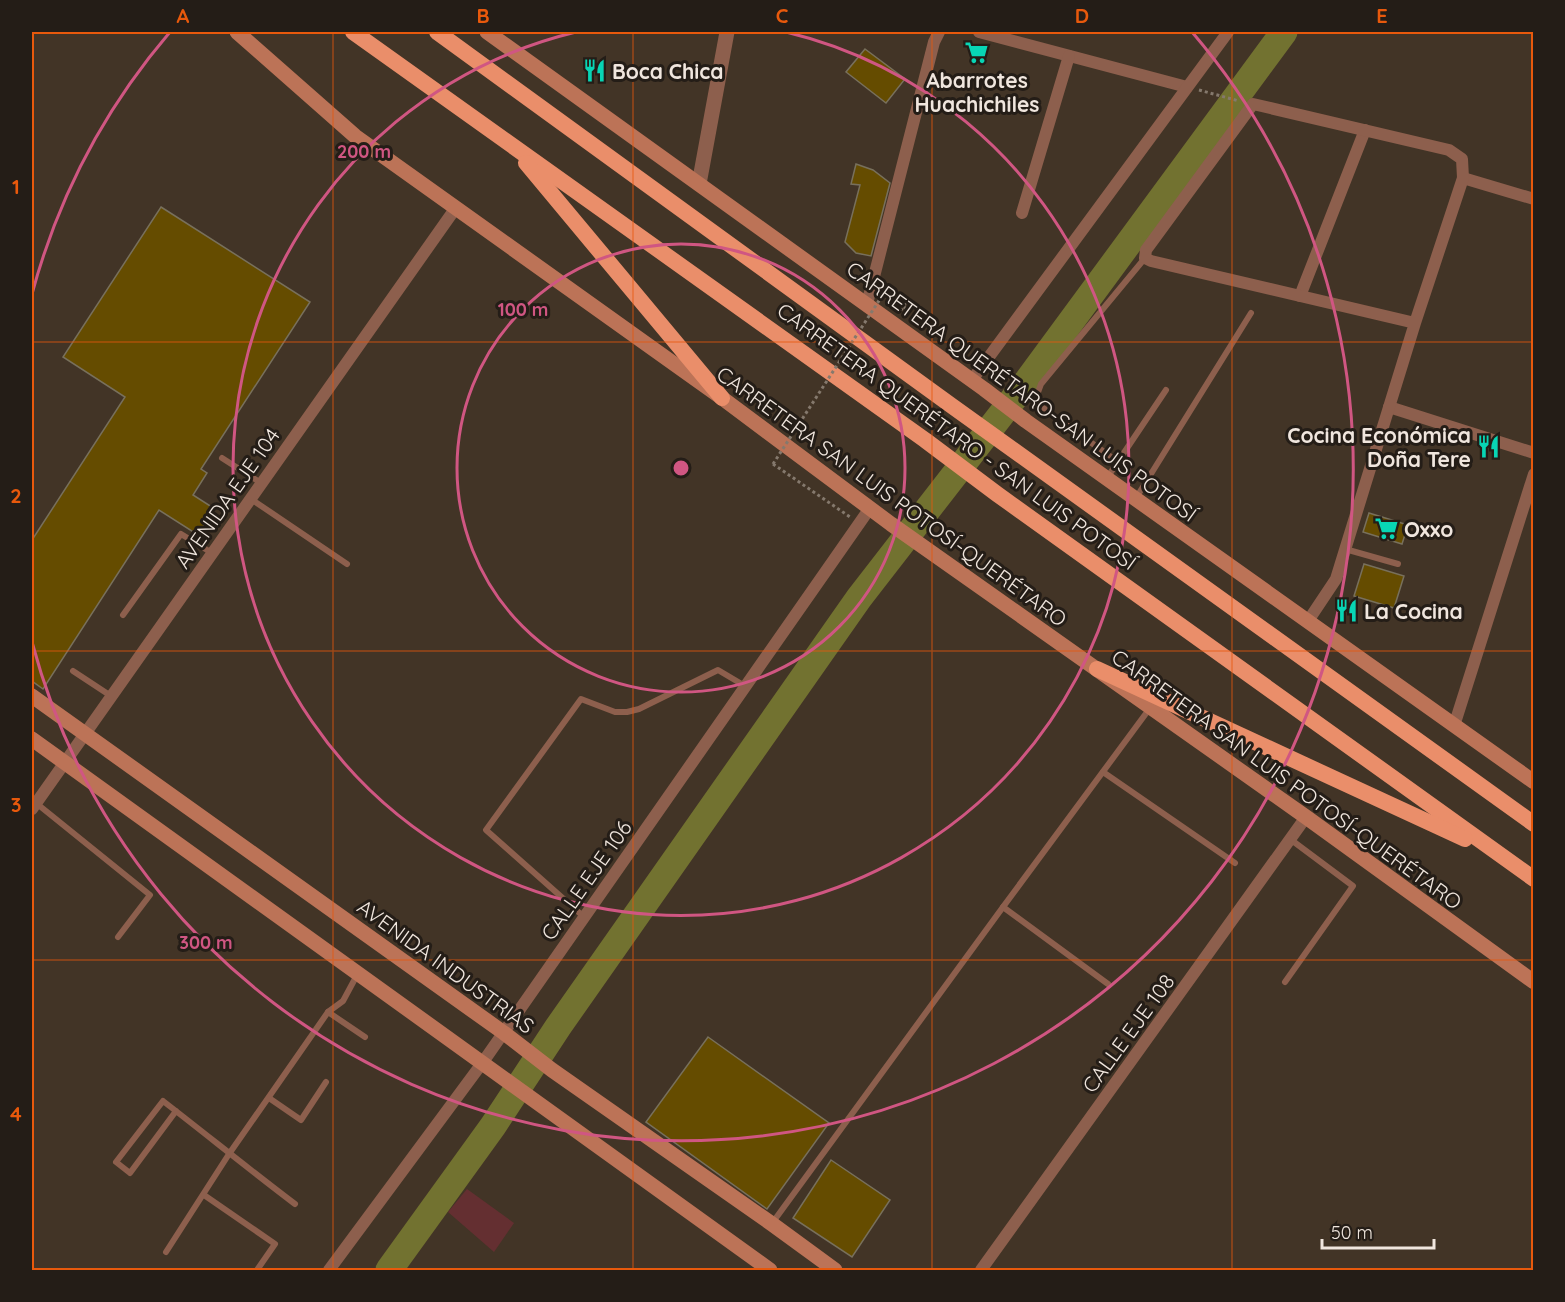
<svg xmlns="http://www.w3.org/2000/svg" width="1565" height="1302" viewBox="0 0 1565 1302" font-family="Quicksand,sans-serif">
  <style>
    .garden { fill: #642f31 }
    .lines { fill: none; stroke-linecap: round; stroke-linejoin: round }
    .river { stroke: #727230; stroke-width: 27 }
    .building { fill: #654c00; stroke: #78705c; stroke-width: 1.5 }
    .path { stroke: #85796d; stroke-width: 3; stroke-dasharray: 3 3; stroke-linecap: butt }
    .service { stroke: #8d5f4d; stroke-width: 6 }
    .minor { stroke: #8d5f4d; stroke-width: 12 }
    .tertiary { stroke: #8d5f4d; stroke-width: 15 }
    .secondary { stroke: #bc7357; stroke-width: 15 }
    .trunk { stroke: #ea8e6a; stroke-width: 16 }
    .path-bridge { stroke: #85796d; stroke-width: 3; stroke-dasharray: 3 3; stroke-linecap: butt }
    .grid { fill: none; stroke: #e8590c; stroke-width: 1.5; stroke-opacity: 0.55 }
    .ring { fill: none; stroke: #d05682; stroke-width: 3 }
    .labels { text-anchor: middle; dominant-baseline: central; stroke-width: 6; stroke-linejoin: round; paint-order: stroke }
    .poi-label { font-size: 21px; font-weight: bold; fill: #f0e6de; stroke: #241d17; text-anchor: start }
    .street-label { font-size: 21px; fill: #f0e6de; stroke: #241d17 }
    .centre { fill: #d05682; stroke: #241d17; stroke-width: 3 }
    .ring-label { font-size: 18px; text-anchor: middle; font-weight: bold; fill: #d05682; stroke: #241d17; stroke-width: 6; stroke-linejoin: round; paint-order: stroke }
    .neatline { fill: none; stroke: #e8590c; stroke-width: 2 }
    .grid-label { font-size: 20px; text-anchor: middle; font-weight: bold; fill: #e8590c }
  </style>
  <rect width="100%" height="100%" fill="#423426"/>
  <path class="garden" d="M467,1189L514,1223L494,1252L448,1212Z"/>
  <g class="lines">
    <path class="river" d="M389,1270L493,1126L558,1027L859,598L1028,380L1284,32"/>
  </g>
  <g class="building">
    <path d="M865,49L905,79L886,103L846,72Z"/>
    <path d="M856,164L873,170L890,183L871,256L856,253L845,242L860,185L851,184Z"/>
    <path d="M161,207L310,302L201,469L207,473L193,495L215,509L198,535L159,510L43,689L32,681V540L125,397L63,357Z"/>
    <path d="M1369,513L1408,525L1402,544L1363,532Z"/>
    <path d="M1364,564L1404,576L1394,608L1354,596Z"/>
    <path d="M708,1037L829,1123L767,1209L646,1122Z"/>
    <path d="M831,1160L890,1200L852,1257L793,1218Z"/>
  </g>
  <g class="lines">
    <g class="path">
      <path d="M1199,90L1239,101"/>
      <path d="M884,289L907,305L903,311L901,309"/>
      <path d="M773,464L850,517"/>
    </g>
    <g class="service">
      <path d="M222,458L261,483"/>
      <path d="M1118,462L1039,405L1037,395L1041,384L1145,258"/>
      <path d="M1107,478L1166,390"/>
      <path d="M1136,498L1251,313"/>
      <path d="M251,499L347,564"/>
      <path d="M1345,549L1398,564"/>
      <path d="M123,615L181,534L212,553"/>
      <path d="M73,671L111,696"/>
      <path d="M1103,772L1235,863"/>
      <path d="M36,803L150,895L118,937"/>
      <path d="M1003,907L1108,984"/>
      <path d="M584,917L486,830L581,699L615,712H627L639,709L718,670L745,686"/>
      <path d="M1285,982L1353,886L1290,839"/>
      <path d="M328,1012L365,1037"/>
      <path d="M269,1098L301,1120L326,1082"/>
      <path d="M176,1111L130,1173L116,1162L163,1101C207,1135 250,1170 295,1204"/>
      <path d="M204,1195L275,1244L257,1270"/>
      <path d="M773,1222L1003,907L1150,708"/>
      <path d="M166,1252L229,1154L328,1012L343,1001L357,975"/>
    </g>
    <g class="minor">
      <path d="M979,32L1187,87"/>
      <path d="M1463,178L1534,199"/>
      <path d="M1022,213L1069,56"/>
      <path d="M1300,296L1365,130"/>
      <path d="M867,304L934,42L939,32"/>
      <path d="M972,380L1228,32"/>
      <path d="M1389,407L1534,453"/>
      <path d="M1308,621L1336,579L1415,323L1463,178L1462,159L1449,150L1253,104L1146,250L1145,258L1151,261L1415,323"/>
      <path d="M1454,726L1534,474"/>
      <path d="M32,809L455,209"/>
      <path d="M329,1270L483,1062L870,508"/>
      <path d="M981,1270L1306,817"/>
    </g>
    <path class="tertiary" d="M699,184L727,32"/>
    <g class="secondary">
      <path d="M237,32L355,136L722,398L891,524L1306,817L1534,982"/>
      <path d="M487,32L984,389L1026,421L1534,782"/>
      <path d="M32,696L504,1033L552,1070L772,1224L835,1270"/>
      <path d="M32,739C278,915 524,1092 770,1270"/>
    </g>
    <g class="trunk">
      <path d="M353,32L925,440L997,494L1534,879"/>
      <path d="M437,32L952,406L1534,824"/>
      <path d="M526,163L722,398"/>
      <path d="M1097,669L1465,839"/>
    </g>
    <path class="path-bridge" d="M773,464L882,296"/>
  </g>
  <path class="grid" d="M333,32V1270M633,32V1270M932,32V1270M1232,32V1270M32,342H1534M32,651H1534M32,960H1534"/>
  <g class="ring">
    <circle cx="681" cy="468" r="224"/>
    <path d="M786 32A448 448 0 1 1 576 32"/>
    <path d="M32 294A672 672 0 0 1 170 32M1192 32A672 672 0 1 1 32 642"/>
  </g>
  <defs>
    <symbol id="supermarket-bare" viewBox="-9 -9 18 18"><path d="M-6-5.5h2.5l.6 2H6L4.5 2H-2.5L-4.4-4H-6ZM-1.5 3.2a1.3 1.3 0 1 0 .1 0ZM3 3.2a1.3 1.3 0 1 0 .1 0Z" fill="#08d5b5" stroke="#241d17" stroke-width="2.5" paint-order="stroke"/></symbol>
    <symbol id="restaurant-bare" viewBox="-9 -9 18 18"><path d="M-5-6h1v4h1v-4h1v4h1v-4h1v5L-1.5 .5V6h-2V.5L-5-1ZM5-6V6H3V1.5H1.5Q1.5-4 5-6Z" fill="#08d5b5" stroke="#241d17" stroke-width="2.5" paint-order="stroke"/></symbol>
  </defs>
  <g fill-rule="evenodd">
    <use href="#supermarket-bare" x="960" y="36" width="33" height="33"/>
    <use href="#restaurant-bare" x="578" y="54" width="33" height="33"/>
    <use href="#restaurant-bare" x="1472" y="430" width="33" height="33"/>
    <use href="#supermarket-bare" x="1370" y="512" width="33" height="33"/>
    <use href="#restaurant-bare" x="1330" y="594" width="33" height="33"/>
  </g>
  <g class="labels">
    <g class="poi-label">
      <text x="612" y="71">Boca Chica</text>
      <text x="977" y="80" text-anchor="middle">Abarrotes<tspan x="977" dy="24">Huachichiles</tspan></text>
      <text x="1471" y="435" text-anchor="end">Cocina Económica<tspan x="1471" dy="24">Doña Tere</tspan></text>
      <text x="1404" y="529">Oxxo</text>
      <text x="1364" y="611">La Cocina</text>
    </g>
    <g class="street-label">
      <text transform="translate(1022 391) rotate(36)">CARRETERA QUERÉTARO-SAN LUIS POTOSÍ</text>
      <text transform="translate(957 436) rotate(36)">CARRETERA QUERÉTARO - SAN LUIS POTOSÍ</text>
      <text transform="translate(892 496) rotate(36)">CARRETERA SAN LUIS POTOSÍ-QUERÉTARO</text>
      <text transform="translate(227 498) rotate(-55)">AVENIDA EJE 104</text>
      <text transform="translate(1287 779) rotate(36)">CARRETERA SAN LUIS POTOSÍ-QUERÉTARO</text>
      <text transform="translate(586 880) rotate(-55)">CALLE EJE 106</text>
      <text transform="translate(446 966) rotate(36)">AVENIDA INDUSTRIAS</text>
      <text transform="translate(1128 1033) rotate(-54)">CALLE EJE 108</text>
    </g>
  </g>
  <circle cx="681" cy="468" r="9" class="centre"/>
  <g class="ring-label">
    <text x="364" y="158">200 m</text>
    <text x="523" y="316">100 m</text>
    <text x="206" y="949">300 m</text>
  </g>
  <rect width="1565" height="1302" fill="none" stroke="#241d17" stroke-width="66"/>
  <path d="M1322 1239v9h112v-9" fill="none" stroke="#f0e6de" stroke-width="3"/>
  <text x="1331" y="1239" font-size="18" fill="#f0e6de" stroke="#241d17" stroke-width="4.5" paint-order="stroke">50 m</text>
  <rect x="33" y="33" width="1499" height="1236" class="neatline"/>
  <g class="grid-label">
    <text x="183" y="23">A</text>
    <text x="483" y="23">B</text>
    <text x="782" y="23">C</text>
    <text x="1082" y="23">D</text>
    <text x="1382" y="23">E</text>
    <text x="16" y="194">1</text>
    <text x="16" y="503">2</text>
    <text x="16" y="812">3</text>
    <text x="16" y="1121">4</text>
  </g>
</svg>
